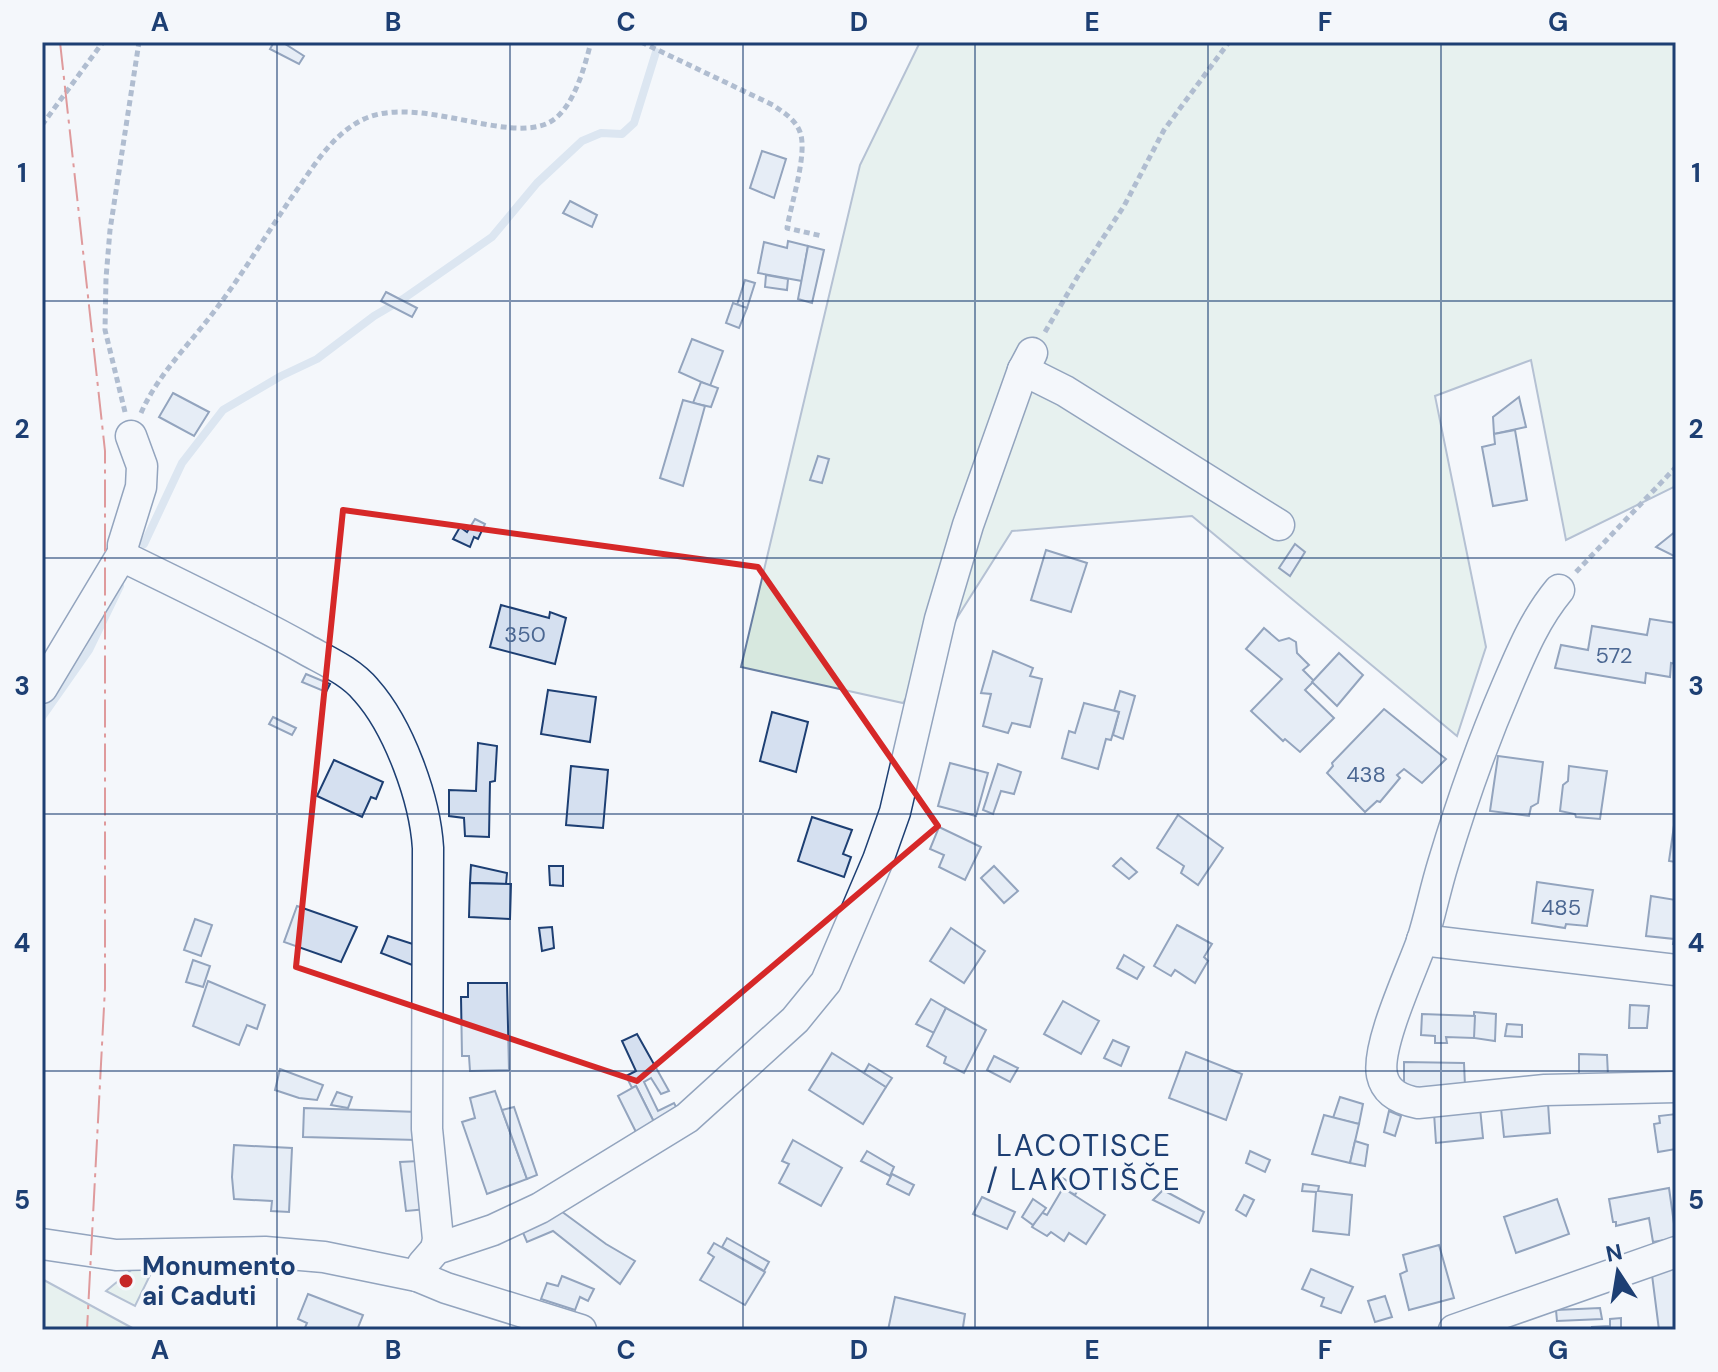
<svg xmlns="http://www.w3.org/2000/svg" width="1718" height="1372" viewBox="0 0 1718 1372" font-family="'DM Sans',sans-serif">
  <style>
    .green { fill: #d7e8df; stroke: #687fa3; stroke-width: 2 }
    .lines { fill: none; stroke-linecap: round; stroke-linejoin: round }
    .stream { stroke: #bed0e5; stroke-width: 8 }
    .building { fill: #d5e0f0; stroke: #1d3f73; stroke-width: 2 }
    .minor-casing { stroke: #1d3f73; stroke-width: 33 }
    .path { stroke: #5e769c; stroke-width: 5; stroke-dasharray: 6 4; stroke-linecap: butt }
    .minor { stroke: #f4f7fb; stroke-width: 30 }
    .power { stroke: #c62828; stroke-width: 2; stroke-dasharray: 28 6 4 6; stroke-linecap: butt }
    .marked { fill: none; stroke: #d62828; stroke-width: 6; stroke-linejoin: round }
    .grid { fill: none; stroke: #1d3f73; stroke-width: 2; stroke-opacity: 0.55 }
    .poi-dot { fill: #c62828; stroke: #f4f7fb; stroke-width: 3 }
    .labels { text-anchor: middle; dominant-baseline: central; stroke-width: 6; stroke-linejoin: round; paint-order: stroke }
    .number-label { font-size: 22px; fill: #4b6792 }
    .poi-label { font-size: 26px; font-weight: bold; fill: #1d3f73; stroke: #f4f7fb; text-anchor: start }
    .quarter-label { font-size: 30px; letter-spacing: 2px; fill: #1d3f73; stroke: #f4f7fb }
    .neatline { fill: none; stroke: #1d3f73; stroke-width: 3 }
    .grid-label { font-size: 26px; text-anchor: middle; font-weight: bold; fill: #1d3f73 }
  </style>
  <rect width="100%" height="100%" fill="#f4f7fb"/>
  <g class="green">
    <path d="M920,42H1676V486L1566,540L1531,360L1435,396L1486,647L1457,736L1192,516L1012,531L903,703L741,667L860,165Z"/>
    <path d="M141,1262L156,1263L135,1306L106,1291Z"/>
    <path d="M42,1279L136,1330H42Z"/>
  </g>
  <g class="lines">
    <g class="stream">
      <path d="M144,544L182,463L223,410L281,376L317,359L374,316L403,299L492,237L537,183L582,141L601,133L622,134L634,123L656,52"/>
      <path d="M42,717L89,650L120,586"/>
    </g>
  </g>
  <g class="building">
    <path d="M274,42H282L304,56L299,64L270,49Z"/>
    <path d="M762,151L786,159L774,198L750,188Z"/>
    <path d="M570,201L597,215L592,227L563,213Z"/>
    <path d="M788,241L808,246L802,281L758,273L764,242L787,248Z"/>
    <path d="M808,246L824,250L812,303L798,299Z"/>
    <path d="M766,275L788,279L787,290L765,287Z"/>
    <path d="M745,280L755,283L747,308L737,305Z"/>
    <path d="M386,292L417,308L412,317L381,301Z"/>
    <path d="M733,303L747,308L739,328L726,323Z"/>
    <path d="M692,339L723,351L710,386L679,372Z"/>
    <path d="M701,382L718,388L711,407L693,403Z"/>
    <path d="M173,393L209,412L194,436L159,417Z"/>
    <path d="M1519,397L1526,427L1494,434L1493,417Z"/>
    <path d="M683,400L705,406L683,486L660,478Z"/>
    <path d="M1515,430L1527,500L1493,506L1482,447L1495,444L1494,434Z"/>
    <path d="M818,456L829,459L822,483L810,480Z"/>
    <path d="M475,519L485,524L478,539L474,537L470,547L453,539L460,527L467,532Z"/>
    <path d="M1676,531V557L1656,547Z"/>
    <path d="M1295,544L1305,552L1290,576L1279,568Z"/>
    <path d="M1046,550L1087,563L1071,612L1031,600Z"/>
    <path d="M501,605L549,618L550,612L566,618L555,664L490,647Z"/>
    <path d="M1650,619L1676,623V664L1671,663L1670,677L1646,673L1645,683L1555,668L1561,645L1588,650L1592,626L1647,635Z"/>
    <path d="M1264,628L1279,641L1289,638L1296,642L1297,653L1309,665L1303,670L1314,681L1305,690L1334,718L1300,752L1285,739L1283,741L1251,711L1282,679L1246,649Z"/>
    <path d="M993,651L1033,668L1030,676L1042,679L1030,727L1012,723L1008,733L983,726L991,694L981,693Z"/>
    <path d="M1339,653L1363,675L1337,706L1312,682Z"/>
    <path d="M306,674L330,684L326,692L302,682Z"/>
    <path d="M548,690L596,697L590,742L541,734Z"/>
    <path d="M1120,691L1135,696L1123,739L1113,735L1119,712L1114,711Z"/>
    <path d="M1084,703L1119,712L1111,740L1106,739L1098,769L1062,758L1069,731L1075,733Z"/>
    <path d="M1384,709L1446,759L1422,783L1404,769L1397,775L1400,778L1380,802L1377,801L1365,812L1327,773L1333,766L1332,763Z"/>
    <path d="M772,712L808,722L796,772L760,761Z"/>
    <path d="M273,717L296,728L292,735L269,724Z"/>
    <path d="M478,743L497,746L495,781L490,782L489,837L465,836L464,818L449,816V790L476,791Z"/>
    <path d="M1498,756L1543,762L1538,803L1531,807L1529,816L1490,811Z"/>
    <path d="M334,760L383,782L376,799L371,797L362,817L317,796Z"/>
    <path d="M950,763L988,773L976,816L938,806Z"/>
    <path d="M998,764L1021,772L1014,794L1001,791L993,814L983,810Z"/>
    <path d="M571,766L608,770L603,828L566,825Z"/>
    <path d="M1569,766L1607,771L1600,819L1576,817L1575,814L1560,811L1563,785L1568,781Z"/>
    <path d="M1676,811V862L1669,861Z"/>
    <path d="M1178,815L1223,848L1198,885L1181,873L1184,866L1157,848Z"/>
    <path d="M812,817L852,830L843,854L851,857L844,877L798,861Z"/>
    <path d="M939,827L981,847L965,880L939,867L944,855L930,849Z"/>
    <path d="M1121,858L1137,872L1129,879L1113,866Z"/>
    <path d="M471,865L507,873L506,884L470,883Z"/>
    <path d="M549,866H563V886L550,885Z"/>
    <path d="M994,866L1018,891L1004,903L981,878Z"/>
    <path d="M1537,882L1593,890L1587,926L1566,924L1565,928L1532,923Z"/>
    <path d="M470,883L511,884L510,919L469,917Z"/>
    <path d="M1651,896L1676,900V945L1673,944L1674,939L1646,936Z"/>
    <path d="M297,906L357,927L341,962L284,942Z"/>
    <path d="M195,919L212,925L201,956L184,950Z"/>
    <path d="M1177,925L1212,944L1204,957L1208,961L1195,983L1175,970L1171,976L1154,966Z"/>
    <path d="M552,927L554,948L542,951L539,928Z"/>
    <path d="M951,928L985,951L964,983L930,961Z"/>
    <path d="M388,936L419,946L420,968L381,953Z"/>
    <path d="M1124,955L1144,967L1137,979L1117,968Z"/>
    <path d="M193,960L210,966L203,987L186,982Z"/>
    <path d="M208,981L265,1005L257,1029L247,1025L239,1045L193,1026Z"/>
    <path d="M468,983H507L509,1070L470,1071L469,1056H462L461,997H468Z"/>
    <path d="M931,999L946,1008L934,1033L916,1024Z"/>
    <path d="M1063,1001L1099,1021L1081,1054L1044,1034Z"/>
    <path d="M1630,1005L1649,1006L1647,1028H1629Z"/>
    <path d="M946,1008L986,1030L964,1073L944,1063L946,1057L927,1046Z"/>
    <path d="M1474,1012L1496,1014L1495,1041L1474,1038Z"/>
    <path d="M1422,1014L1475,1016L1474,1038L1446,1037L1447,1043H1435V1036L1421,1035Z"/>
    <path d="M1507,1024L1522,1025V1037L1505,1036Z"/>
    <path d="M637,1034L669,1091L661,1094L651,1078L644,1082L658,1111L674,1103L680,1114L656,1126L636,1086L632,1088L626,1076L636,1071L622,1041Z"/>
    <path d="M1113,1040L1129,1047L1121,1066L1104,1058Z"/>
    <path d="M1186,1052L1242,1074L1226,1120L1169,1098Z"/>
    <path d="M832,1053L886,1087L863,1124L809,1090Z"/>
    <path d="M1579,1054L1607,1055L1608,1076H1579Z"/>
    <path d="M994,1056L1018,1068L1010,1082L987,1070Z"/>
    <path d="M1404,1062L1464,1063L1465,1086H1433V1092L1404,1091Z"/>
    <path d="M869,1064L892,1078L886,1087L864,1073Z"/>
    <path d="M280,1069L323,1085L317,1100L299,1098L275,1090Z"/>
    <path d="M636,1086L656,1126L638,1136L618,1096Z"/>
    <path d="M495,1091L527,1179L487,1194L462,1122L475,1118L470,1098Z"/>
    <path d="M337,1092L352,1097L348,1108L331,1105Z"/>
    <path d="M1340,1097L1363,1104L1359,1124L1333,1118Z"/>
    <path d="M1548,1103L1550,1133L1504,1137L1501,1108Z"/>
    <path d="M514,1107L537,1175L527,1179L502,1110Z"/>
    <path d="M304,1108L418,1112L417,1140L303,1137Z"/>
    <path d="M1480,1108L1483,1138L1436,1143L1434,1113Z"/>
    <path d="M1389,1111L1401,1116L1395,1136L1384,1132Z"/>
    <path d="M1676,1114V1149L1658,1152L1654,1124L1660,1123L1659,1116Z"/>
    <path d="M1324,1115L1359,1124L1350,1163L1312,1154Z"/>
    <path d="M793,1140L842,1168L821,1206L779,1183L789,1164L782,1161Z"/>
    <path d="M1355,1141L1368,1145L1365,1166L1350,1163Z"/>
    <path d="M234,1145L292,1148L289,1212L271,1211L272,1201L234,1199L232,1177Z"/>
    <path d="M867,1151L894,1167L890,1176L861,1161Z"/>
    <path d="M1250,1151L1270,1160L1265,1172L1246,1163Z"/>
    <path d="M419,1161L427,1209L406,1211L400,1162Z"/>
    <path d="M892,1174L914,1185L909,1195L887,1184Z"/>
    <path d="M1061,1177L1079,1188L1075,1195L1056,1185Z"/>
    <path d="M1303,1184L1319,1186L1318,1191L1352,1195L1349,1235L1313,1231L1316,1192L1302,1191Z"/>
    <path d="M1063,1188L1105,1215L1086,1244L1069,1233L1064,1241L1051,1232L1047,1236L1032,1227L1041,1212L1047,1215Z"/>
    <path d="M1669,1188L1676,1238L1653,1242L1649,1218L1616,1226V1222H1613L1609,1199Z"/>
    <path d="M1163,1190L1204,1212L1199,1223L1153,1200Z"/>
    <path d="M1244,1195L1254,1200L1246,1216L1236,1210Z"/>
    <path d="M982,1197L1015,1212L1007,1229L973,1214Z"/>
    <path d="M1033,1199L1046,1208L1033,1225L1022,1217Z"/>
    <path d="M1557,1199L1569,1234L1516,1253L1504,1217Z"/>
    <path d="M561,1211L606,1244L635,1261L620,1284L553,1231L527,1242L521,1228Z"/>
    <path d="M727,1238L769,1262L764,1271L722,1247Z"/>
    <path d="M714,1243L765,1272L745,1305L700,1280L714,1257L708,1253Z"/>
    <path d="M1439,1245L1454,1298L1409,1310L1400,1274L1407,1271L1403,1255Z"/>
    <path d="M1676,1267V1330H1659L1652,1275Z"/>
    <path d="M1311,1269L1353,1287L1341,1313L1321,1306L1324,1298L1302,1289Z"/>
    <path d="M562,1276L594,1289L588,1301L580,1297L575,1310L541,1299L547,1283L558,1286Z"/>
    <path d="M308,1294L363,1315L357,1330H304L307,1323L298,1319Z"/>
    <path d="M1385,1296L1392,1317L1375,1322L1368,1301Z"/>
    <path d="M895,1297L965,1314L963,1327L966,1330H888Z"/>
    <path d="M1600,1308L1602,1319L1557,1321L1556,1310Z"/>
    <path d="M1621,1318V1330H1592V1327L1610,1326V1319Z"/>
  </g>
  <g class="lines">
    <defs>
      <g id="minor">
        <path d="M1023,370L1065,391L1279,525"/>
        <path d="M131,436L142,466L141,487L123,545V553L130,560C189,589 248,617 305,649C326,661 350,671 366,690C399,727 425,799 428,848L427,1129L438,1239L436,1249"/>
        <path d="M1559,590C1535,619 1522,651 1507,686C1482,744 1461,804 1443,864C1435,890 1430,916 1422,941C1411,972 1376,1046 1382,1075C1386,1094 1402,1100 1418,1103L1545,1090L1676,1087"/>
        <path d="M42,688L123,553"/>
        <path d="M1422,940L1676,970"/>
        <path d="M42,1244L116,1255L265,1252L324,1257L417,1276L446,1288L581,1330"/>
        <path d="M417,1276L423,1264L436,1249L493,1230L540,1208L687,1118L795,1020L826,982L878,860L895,812L940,619L968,525L1023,370L1032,353"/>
        <path d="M1454,1330L1676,1252"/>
      </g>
    </defs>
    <use href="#minor" class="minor-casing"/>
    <g class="path">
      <path d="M641,42L773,105C784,113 795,119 800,132C808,153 791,204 787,228L822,236"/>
      <path d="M42,125L103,42"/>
      <path d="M1045,332L1078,276L1124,206L1164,130L1229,42"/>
      <path d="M125,412L105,330L106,278L110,230L139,42"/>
      <path d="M141,413C159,372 193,341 219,305C246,269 269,230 294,194C314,166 332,134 364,119C419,94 508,145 550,122C574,109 585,65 591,42"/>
      <path d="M1576,572L1676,467"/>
    </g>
    <use href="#minor" class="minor"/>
    <path class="power" d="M60,42L105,451V988L87,1330"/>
  </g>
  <path d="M0 0H1718V1372H0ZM343,510L758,567L938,826L637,1081L296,967Z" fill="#f4f7fb" fill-opacity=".55" fill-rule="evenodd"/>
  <path class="marked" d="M343,510L758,567L938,826L637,1081L296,967Z"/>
  <path class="grid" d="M277,42V1330M510,42V1330M743,42V1330M975,42V1330M1208,42V1330M1441,42V1330M42,301H1676M42,558H1676M42,814H1676M42,1071H1676"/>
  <circle class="poi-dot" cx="126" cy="1281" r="8"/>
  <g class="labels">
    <g class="number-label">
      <text x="525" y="634">350</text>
      <text x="1614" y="655">572</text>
      <text x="1366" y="774">438</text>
      <text x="1561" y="907">485</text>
    </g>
    <g class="poi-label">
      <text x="142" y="1266">Monumento<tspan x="142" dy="30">ai Caduti</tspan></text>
    </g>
    <g class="quarter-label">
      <text x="1084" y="1145">LACOTISCE<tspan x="1084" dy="34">/ LAKOTIŠČE</tspan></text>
    </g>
  </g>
  <rect width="1718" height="1372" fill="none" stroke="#f4f7fb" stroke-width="88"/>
  <g transform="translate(1618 1272) rotate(348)" stroke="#f4f7fb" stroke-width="6" paint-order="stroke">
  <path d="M0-6L14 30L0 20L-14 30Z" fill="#1d3f73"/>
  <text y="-12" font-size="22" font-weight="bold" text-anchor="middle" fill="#1d3f73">N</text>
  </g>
  <rect x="44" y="44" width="1630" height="1284" class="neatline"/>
  <g class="grid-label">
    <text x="160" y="31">A</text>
    <text x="393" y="31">B</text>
    <text x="626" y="31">C</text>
    <text x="859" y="31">D</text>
    <text x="1092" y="31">E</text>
    <text x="1325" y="31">F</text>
    <text x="1558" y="31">G</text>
    <text x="22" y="182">1</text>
    <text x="1696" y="182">1</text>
    <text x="22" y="438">2</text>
    <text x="1696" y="438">2</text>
    <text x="22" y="695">3</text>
    <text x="1696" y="695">3</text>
    <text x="22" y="952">4</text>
    <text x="1696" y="952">4</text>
    <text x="22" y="1209">5</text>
    <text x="1696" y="1209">5</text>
    <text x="160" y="1359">A</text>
    <text x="393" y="1359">B</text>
    <text x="626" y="1359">C</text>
    <text x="859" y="1359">D</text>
    <text x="1092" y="1359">E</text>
    <text x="1325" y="1359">F</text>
    <text x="1558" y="1359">G</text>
  </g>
</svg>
